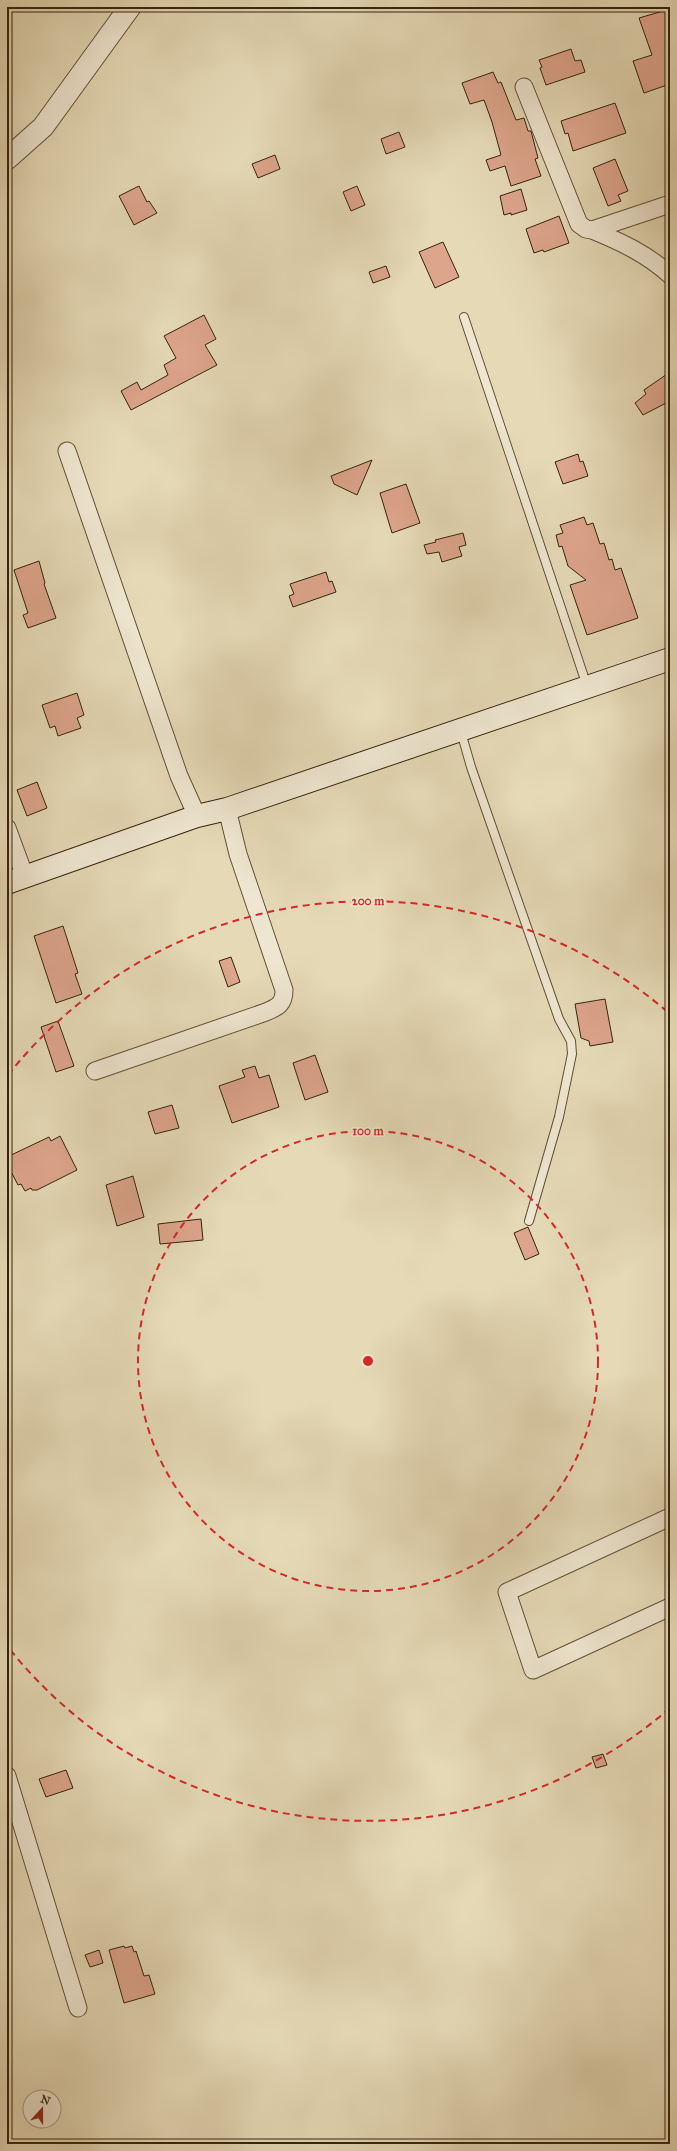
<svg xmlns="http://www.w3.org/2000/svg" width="677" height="2151" viewBox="0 0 677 2151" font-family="'IM FELL Great Primer',serif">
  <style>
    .building { fill: #dda58c; stroke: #35230c }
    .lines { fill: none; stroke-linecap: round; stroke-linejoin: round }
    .service-casing { stroke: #615036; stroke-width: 10 }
    .minor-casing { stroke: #615036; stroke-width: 19 }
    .tertiary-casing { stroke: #615036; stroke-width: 23 }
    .secondary-casing { stroke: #35230c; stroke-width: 24 }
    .service { stroke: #eee6d0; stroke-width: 8 }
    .minor { stroke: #eee6d0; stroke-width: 17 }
    .tertiary { stroke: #eee6d0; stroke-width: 21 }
    .secondary { stroke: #eee6d0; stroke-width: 22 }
    .ring { fill: none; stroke: #d62828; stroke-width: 2; stroke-dasharray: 7 5 }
    .centre { fill: #d62828; stroke: #eee6d0; stroke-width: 2 }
    .ring-label { font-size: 12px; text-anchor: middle; font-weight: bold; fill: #d62828; stroke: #eee6d0; stroke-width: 3; stroke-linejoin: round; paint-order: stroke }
  </style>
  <rect width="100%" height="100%" fill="#e5d9b6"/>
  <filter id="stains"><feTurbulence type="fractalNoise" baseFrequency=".005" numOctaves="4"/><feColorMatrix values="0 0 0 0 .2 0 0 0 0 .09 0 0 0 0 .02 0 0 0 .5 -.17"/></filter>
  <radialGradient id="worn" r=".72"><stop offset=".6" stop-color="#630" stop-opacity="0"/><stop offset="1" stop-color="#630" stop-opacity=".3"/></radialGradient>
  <g class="building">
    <path d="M670,9V84L644,93L633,61L652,55L639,18Z"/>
    <path d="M571,49L575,61L581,60L585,72L546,85L540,68L542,67L539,60Z"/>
    <path d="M493,72L498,83L501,82L516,120L524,118L528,131H531L538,158L535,159L541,176L511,186L505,166L490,171L486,160L501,155L492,122L484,100L470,104L462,83Z"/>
    <path d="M615,103L626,133L573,151L568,133L565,134L561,121Z"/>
    <path d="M399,132L405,147L386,154L381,139Z"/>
    <path d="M275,155L280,169L258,178L252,164Z"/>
    <path d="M615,159L628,191L618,195L621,201L608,206L593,168Z"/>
    <path d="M139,186L147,202L149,201L157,213L134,225L119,196Z"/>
    <path d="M357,186L365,205L351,211L343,192Z"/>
    <path d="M521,189L527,210L511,215V213L504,215L500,196Z"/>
    <path d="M559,216L569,243L544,252L543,250L534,253L526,229Z"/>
    <path d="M443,242L459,277L435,288L419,252Z"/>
    <path d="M386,266L390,277L373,283L369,272Z"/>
    <path d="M204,315L216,339L205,345L217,365L131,410L121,391L137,382L141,390L168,375L164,365L176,358L164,336Z"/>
    <path d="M670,372V401L643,415L635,403L646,394L644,390Z"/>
    <path d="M578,454L580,462L583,461L588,476L563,484L555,462Z"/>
    <path d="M372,460L357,495L334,484L331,476Z"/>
    <path d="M406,484L420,523L392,533L380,493Z"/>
    <path d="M584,517L587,525L593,523L600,544L604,543L609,560L612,559L615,570L621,568L638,618L587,635L570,585L586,580L568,566L562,546L559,547L556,535L563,533L560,525Z"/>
    <path d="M463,533L466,545L459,547L462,556L442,562L439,552L427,554L424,545L436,542L435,540Z"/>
    <path d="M39,561L45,583L44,584L56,618L28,628L23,615L28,613L14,570Z"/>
    <path d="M326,572L329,582L332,581L336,592L293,607L289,596L294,594L290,584Z"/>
    <path d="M77,693L84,715L77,718L81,728L58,736L55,726L50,728L42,705Z"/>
    <path d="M37,782L47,808L27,816L17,790Z"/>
    <path d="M63,926L78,973L75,974L82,994L56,1003L34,936Z"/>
    <path d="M231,957L240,982L228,987L219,961Z"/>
    <path d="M605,999L613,1042L590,1046L589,1041L581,1038L575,1004Z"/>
    <path d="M58,1021L74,1066L56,1072L41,1027Z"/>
    <path d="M315,1055L328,1092L305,1100L293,1063Z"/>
    <path d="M255,1066L259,1078L269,1075L279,1107L232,1123L219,1086L245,1077L242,1070Z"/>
    <path d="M172,1105L179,1128L155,1134L148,1112Z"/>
    <path d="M60,1136L77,1170L37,1190H32L31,1188L25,1191L21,1184L18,1185L7,1164V1157L49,1137L51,1141Z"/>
    <path d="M133,1176L144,1217L117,1226L106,1185Z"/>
    <path d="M201,1219L203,1240L160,1244L158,1224Z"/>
    <path d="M528,1227L539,1254L525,1260L514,1233Z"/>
    <path d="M603,1754L607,1765L596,1768L592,1757Z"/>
    <path d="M66,1770L73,1788L46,1797L39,1779Z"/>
    <path d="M124,1946L125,1948L132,1946L134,1952L136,1951L144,1976L149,1975L155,1994L124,2003L109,1950Z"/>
    <path d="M99,1950L103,1963L90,1967L85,1955Z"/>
  </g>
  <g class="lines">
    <defs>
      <g id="service">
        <path d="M464,317L587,686"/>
        <path d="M461,732L471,767L559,1019L571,1041L572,1054L559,1117L529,1221"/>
      </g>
      <g id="minor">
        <path d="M524,87L579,224L586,229L592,230L670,204"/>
        <path d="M592,230C621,242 647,254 670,275"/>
        <path d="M67,451L179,776L197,816"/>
        <path d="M7,828L25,877"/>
        <path d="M95,1071L266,1012C278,1007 284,1004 284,990L238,854L227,809"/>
        <path d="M670,1517L507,1592L533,1670L670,1607"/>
        <path d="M7,1776L78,2008"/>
      </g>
      <path id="tertiary" d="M7,159L43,127L130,7"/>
      <path id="secondary" d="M7,883L197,816L227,809L670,659"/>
    </defs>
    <use href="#service" class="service-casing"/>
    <use href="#minor" class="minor-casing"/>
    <use href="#tertiary" class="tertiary-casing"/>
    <use href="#secondary" class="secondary-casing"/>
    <use href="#service" class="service"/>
    <use href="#minor" class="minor"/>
    <use href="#tertiary" class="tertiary"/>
    <use href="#secondary" class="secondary"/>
  </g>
  <g class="ring">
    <circle cx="368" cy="1361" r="230"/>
    <path d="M670 1708A460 460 0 0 1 8 1647M8 1075A460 460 0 0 1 670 1014"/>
  </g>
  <circle cx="368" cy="1361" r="6" class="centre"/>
  <g class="ring-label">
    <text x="368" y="905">200 m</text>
    <text x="368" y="1135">100 m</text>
  </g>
  <rect width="677" height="2151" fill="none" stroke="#e5d9b6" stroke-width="24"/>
  <rect x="8" y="8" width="661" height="2135" fill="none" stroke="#35230c" stroke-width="2"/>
  <rect x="12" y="12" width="653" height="2127" fill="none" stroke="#35230c"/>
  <g transform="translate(42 2109) rotate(21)"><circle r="19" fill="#eee6d0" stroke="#a49882"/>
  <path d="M0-3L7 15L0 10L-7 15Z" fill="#8f2418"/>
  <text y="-6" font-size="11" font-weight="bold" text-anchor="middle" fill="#35230c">N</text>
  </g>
  <rect width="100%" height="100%" filter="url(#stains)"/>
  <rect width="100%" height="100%" fill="url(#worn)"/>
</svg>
